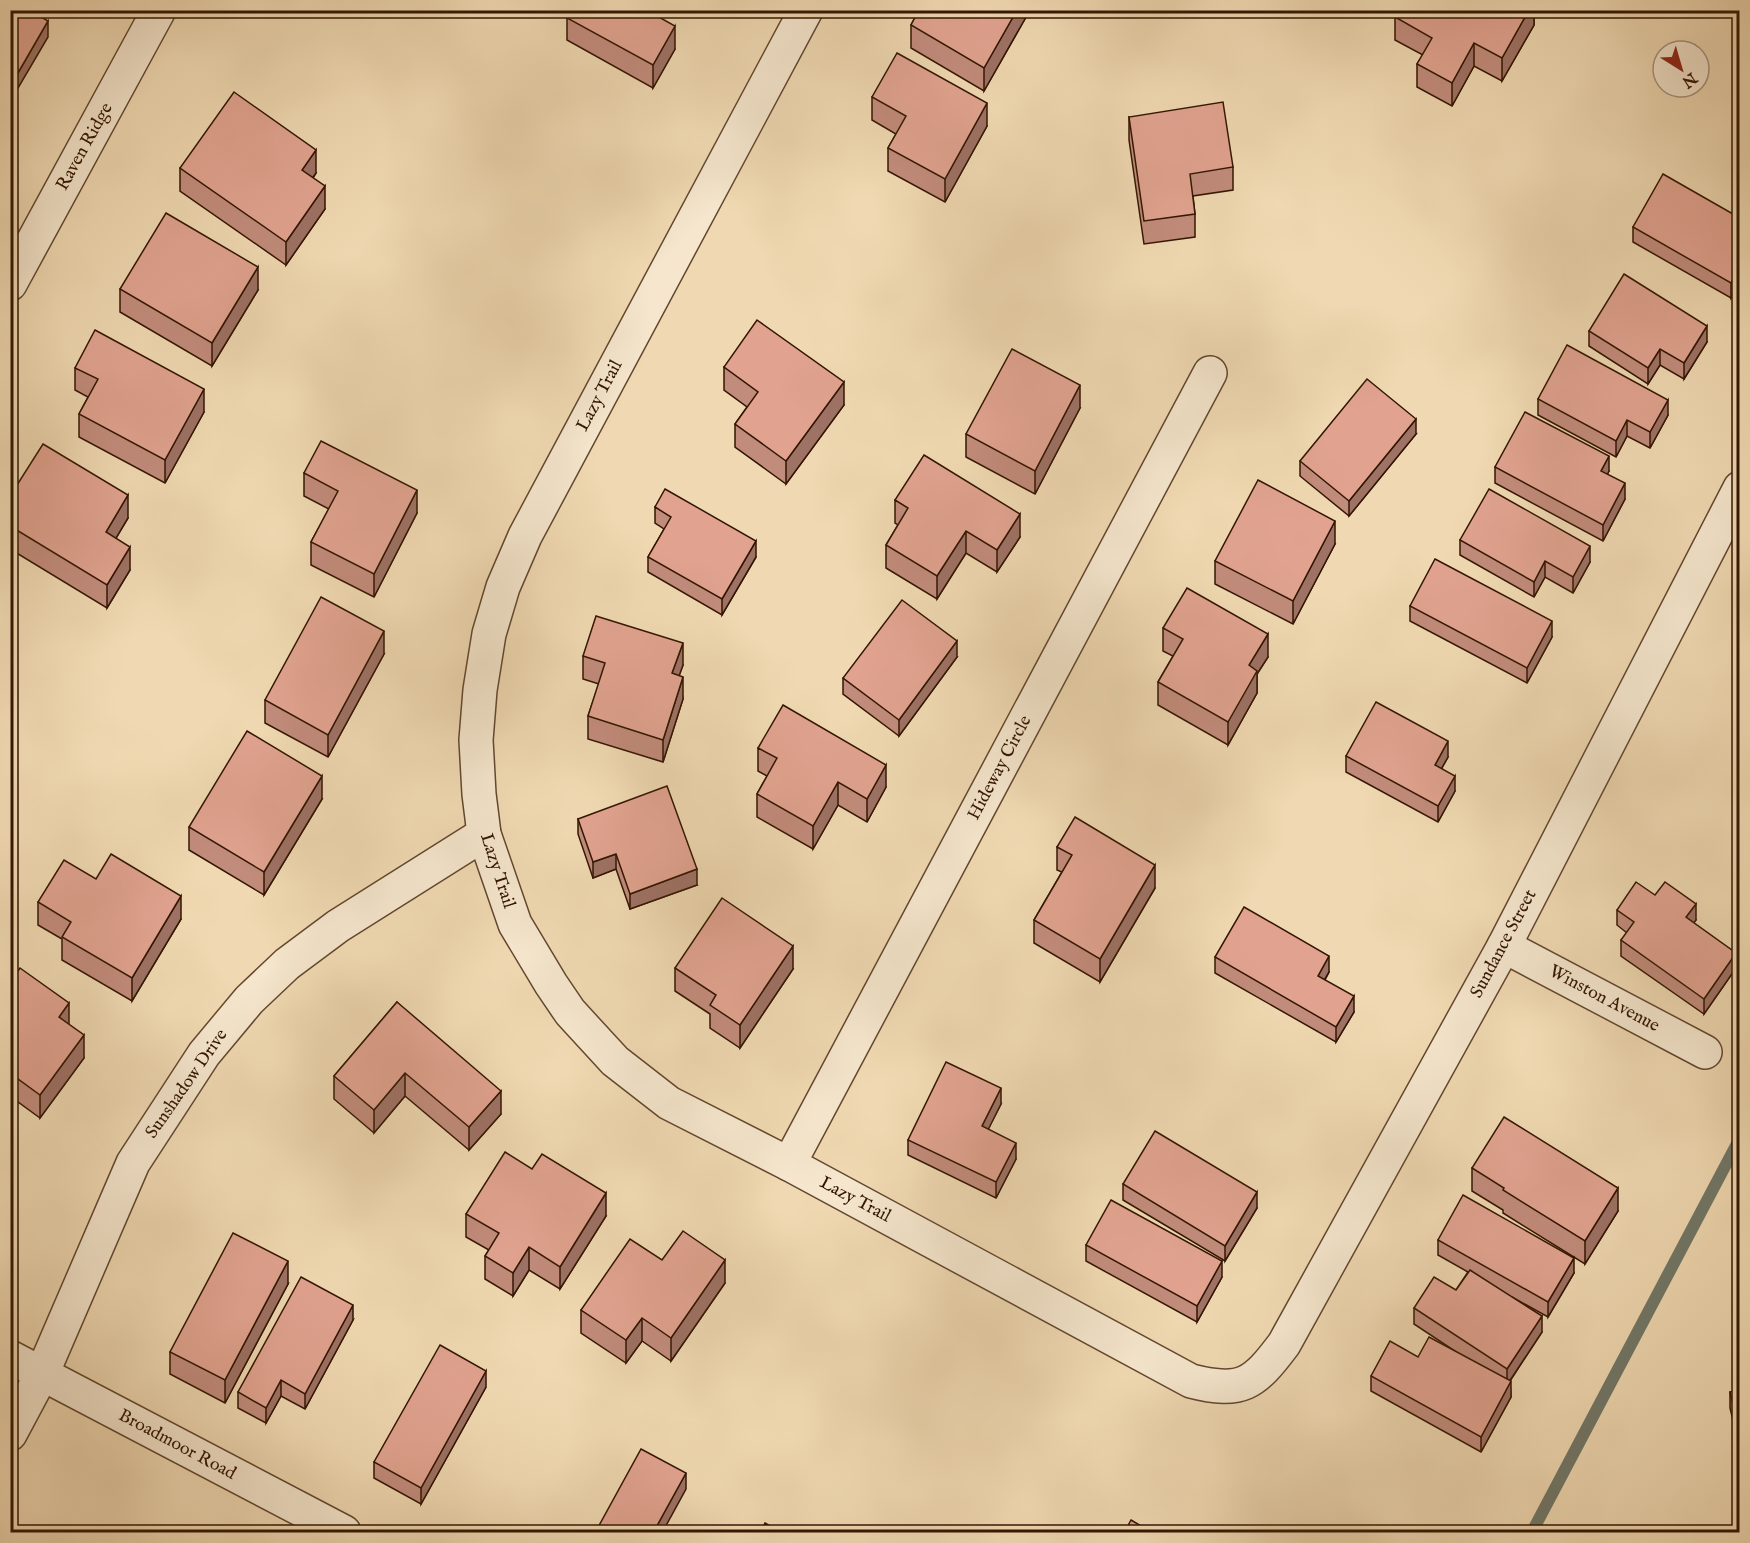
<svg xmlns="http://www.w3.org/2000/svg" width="1750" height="1543" viewBox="0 0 1750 1543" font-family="'IM FELL English',serif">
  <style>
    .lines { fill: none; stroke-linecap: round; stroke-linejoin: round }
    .stream { stroke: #717869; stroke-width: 12 }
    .minor-casing { stroke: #62472e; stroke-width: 36 }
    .minor { stroke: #f5e6cd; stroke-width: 33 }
    .wall { fill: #c28c7c; stroke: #331602; stroke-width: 1.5 }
    .shaded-wall { fill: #9e7265; stroke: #331602; stroke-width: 1.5 }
    .building { fill: #e1a390; stroke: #331602; stroke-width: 1.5 }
    .labels { text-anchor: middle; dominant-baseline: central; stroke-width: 4.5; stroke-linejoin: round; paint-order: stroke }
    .street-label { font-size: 18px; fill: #331602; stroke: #f5e6cd }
  </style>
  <rect width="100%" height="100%" fill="#f0d9b2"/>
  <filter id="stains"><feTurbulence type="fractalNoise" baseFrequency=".00333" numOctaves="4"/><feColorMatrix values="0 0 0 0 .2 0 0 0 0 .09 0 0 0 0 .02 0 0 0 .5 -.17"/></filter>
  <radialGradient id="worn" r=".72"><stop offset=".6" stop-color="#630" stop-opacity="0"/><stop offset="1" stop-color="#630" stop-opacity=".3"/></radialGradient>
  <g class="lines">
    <path class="stream" d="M1532,1532L1740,1138"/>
    <defs>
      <g id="minor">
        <path d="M806,10L525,536L503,587L489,634L480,690L476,740L479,794L484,834L515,924L551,984L570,1012L615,1061L669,1103L789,1164L1191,1381C1242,1394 1254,1384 1284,1344L1504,946L1740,488"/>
        <path d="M10,284L159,10"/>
        <path d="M1504,946L1705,1052"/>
        <path d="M789,1164L1210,373"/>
        <path d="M10,1357L344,1532"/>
        <path d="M10,1434L42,1374L133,1163L204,1054L249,1000L287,964L338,926L484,834"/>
      </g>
    </defs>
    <use href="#minor" class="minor-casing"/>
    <use href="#minor" class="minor"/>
  </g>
  <g class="wall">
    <path d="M919,10H1030L984,91L911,48V25Z"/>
    <path d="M1534,10V25L1502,81L1474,66L1452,106L1417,87V64L1423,55L1395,40V17Z"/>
    <path d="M658,17L675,49L653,88L567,40V18Z"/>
    <path d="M872,97L987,126L945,202L888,171V148L896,134L872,120Z"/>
    <path d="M1129,117L1233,167V190L1193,196L1195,214V237L1144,244L1129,140Z"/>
    <path d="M180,168L316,173L313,178L325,209L286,265L180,191Z"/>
    <path d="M1740,218V283L1731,298L1633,242V227Z"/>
    <path d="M120,289L258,290L212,366L120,312Z"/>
    <path d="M1589,331L1707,342L1684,379L1660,365L1648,384L1589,346Z"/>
    <path d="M724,367L844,405L786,484L735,447V424L747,407L724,390Z"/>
    <path d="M75,368L204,412L165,483L79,437V414L88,397L75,390Z"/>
    <path d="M1538,399L1668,415L1650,448L1627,436L1616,457L1538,415Z"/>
    <path d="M1080,408L1035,494L966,457V434Z"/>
    <path d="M1416,434L1349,516L1300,476V461Z"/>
    <path d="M1495,467L1609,471L1607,474L1625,499L1603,541L1495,483Z"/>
    <path d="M304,473L417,513L374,597L311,565V542L329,509L304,496Z"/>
    <path d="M10,496L128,518L116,538L130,570L107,608L10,549Z"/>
    <path d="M895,500L1020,537L997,572L966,553L937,599L886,568V545L898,525L895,523Z"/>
    <path d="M655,507L756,557L722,615L648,572V557L664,529L655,523Z"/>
    <path d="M1460,540L1590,562L1573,593L1545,577L1534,597L1460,555Z"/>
    <path d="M1335,544L1293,624L1215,584V561Z"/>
    <path d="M1410,606L1552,637L1527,683L1410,621Z"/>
    <path d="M1163,628L1268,657L1257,674V693L1228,745L1158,705V682L1173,656L1163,651Z"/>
    <path d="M384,654L328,757L265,723V700Z"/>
    <path d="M583,656L683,665L679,675L683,699L663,762L588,739V716L599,684L583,679Z"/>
    <path d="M957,657L899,736L843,694V678Z"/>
    <path d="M758,748L886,787L867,822L838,805L813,849L757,817V794L767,776L758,771Z"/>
    <path d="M1346,756L1448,757L1442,768L1455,791L1438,822L1346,772Z"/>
    <path d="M322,799L264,895L189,850V827Z"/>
    <path d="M578,819L697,885L630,909L616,869L593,878L578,834Z"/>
    <path d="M1057,847L1155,888L1100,982L1034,943V920L1062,872L1057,870Z"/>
    <path d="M96,879L181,919L132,1001L62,960V939L38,925V902Z"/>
    <path d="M1655,895L1696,920L1693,923L1736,968L1704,1014L1621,956V940L1627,933L1617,925V910Z"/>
    <path d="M1215,957L1329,972L1325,980L1354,1012L1336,1042L1215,973Z"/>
    <path d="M675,968L793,969L740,1048L710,1028V1014L675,991Z"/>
    <path d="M10,982L69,1025L84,1058L40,1118L10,1096Z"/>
    <path d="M397,1002L501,1114L469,1150L405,1096L374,1133L334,1099V1076Z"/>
    <path d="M1001,1104L988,1129L1016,1159L996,1198L908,1155V1140Z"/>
    <path d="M1472,1168L1618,1211L1585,1264L1503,1213V1210L1472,1191Z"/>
    <path d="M1123,1184L1257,1208L1225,1261L1123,1200Z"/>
    <path d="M466,1214L606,1216L560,1289L529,1270L513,1296L485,1279V1256L489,1250L466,1237Z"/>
    <path d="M1438,1240L1574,1273L1548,1317L1512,1297L1542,1332L1510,1381L1511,1397L1481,1452L1371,1391V1376L1418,1357L1455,1351L1414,1324V1308L1456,1290L1468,1272L1438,1255Z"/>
    <path d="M1086,1245L1222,1277L1197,1322L1086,1261Z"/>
    <path d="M662,1260L725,1283L671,1361L642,1341L626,1363L581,1333V1310Z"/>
    <path d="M288,1284L225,1403L170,1374V1352Z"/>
    <path d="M353,1320L305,1409L281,1396L266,1423L238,1408V1392Z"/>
    <path d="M486,1387L421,1504L374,1478V1462Z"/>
    <path d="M1740,1390V1436L1737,1437L1730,1408V1392Z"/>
  </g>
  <g class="shaded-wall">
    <path d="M649,10H661L648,34Z"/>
    <path d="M1017,10H1030L984,91V68Z"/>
    <path d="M1529,10H1534V25L1502,81V58Z"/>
    <path d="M48,21V37L11,100V85Z"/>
    <path d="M675,26V49L653,88V65Z"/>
    <path d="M1474,43V66L1452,106V83Z"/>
    <path d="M987,103V126L945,202V179Z"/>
    <path d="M316,150V173L302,193V170Z"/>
    <path d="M325,186V209L286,265V242Z"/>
    <path d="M258,267V290L212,366V343Z"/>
    <path d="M1740,267V283L1731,298V283Z"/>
    <path d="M1707,326V342L1684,379V363Z"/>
    <path d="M1660,349V365L1648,384V368Z"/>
    <path d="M844,382V405L786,484V461Z"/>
    <path d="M1080,385V408L1035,494V471Z"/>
    <path d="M204,389V412L165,483V460Z"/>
    <path d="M1668,400V415L1650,448V432Z"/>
    <path d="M1416,419V434L1349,516V501Z"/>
    <path d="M1627,420V436L1616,457V441Z"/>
    <path d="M1609,456V471L1601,487V471Z"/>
    <path d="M1625,483V499L1603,541V525Z"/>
    <path d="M417,490V513L374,597V574Z"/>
    <path d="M128,495V518L106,555V532Z"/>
    <path d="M1020,514V537L997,572V550Z"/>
    <path d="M1335,521V544L1293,624V601Z"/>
    <path d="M966,531V553L937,599V576Z"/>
    <path d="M756,541V557L722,615V599Z"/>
    <path d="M1590,546V562L1573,593V577Z"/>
    <path d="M130,547V570L107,608V585Z"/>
    <path d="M1545,561V577L1534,597V582Z"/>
    <path d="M1552,621V637L1527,683V668Z"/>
    <path d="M384,631V654L328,757V735Z"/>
    <path d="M1268,634V657L1257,674V693L1228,745V722L1249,665Z"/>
    <path d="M957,641V657L899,736V720Z"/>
    <path d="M683,643V665L672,696V673Z"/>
    <path d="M683,677V699L663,762V740Z"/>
    <path d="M1448,741V757L1435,780V765Z"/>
    <path d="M886,765V787L867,822V799Z"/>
    <path d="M322,776V799L264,895V872Z"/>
    <path d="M1455,776V791L1438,822V806Z"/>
    <path d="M838,782V805L813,849V826Z"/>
    <path d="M616,854V869L593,878V862Z"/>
    <path d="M1155,865V888L1100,982V959Z"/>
    <path d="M697,869V885L630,909V894Z"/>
    <path d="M181,896V919L132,1001V978Z"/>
    <path d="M1696,904V920L1686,933V917Z"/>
    <path d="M793,946V969L740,1048V1025Z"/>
    <path d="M1736,953V968L1704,1014V999Z"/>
    <path d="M1329,956V972L1318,991V976Z"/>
    <path d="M1354,996V1012L1336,1042V1027Z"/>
    <path d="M69,1003V1026L59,1017Z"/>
    <path d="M84,1035V1058L40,1118V1095Z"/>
    <path d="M405,1073V1096L374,1133V1110Z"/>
    <path d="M1001,1088V1104L982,1142V1126Z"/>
    <path d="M501,1091V1114L469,1150V1127Z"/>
    <path d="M15,1130V1153L10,1159V1136Z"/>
    <path d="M1016,1143V1159L996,1198V1182Z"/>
    <path d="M1618,1188V1211L1585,1264V1241Z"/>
    <path d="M1257,1192V1208L1225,1261V1246Z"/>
    <path d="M606,1193V1216L560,1289V1267Z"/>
    <path d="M529,1247V1270L513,1296V1273Z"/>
    <path d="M1574,1258V1273L1548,1317V1302Z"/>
    <path d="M725,1260V1283L671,1361V1338Z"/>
    <path d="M288,1261V1284L225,1403V1380Z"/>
    <path d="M1222,1261V1277L1197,1322V1306Z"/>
    <path d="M353,1305V1320L305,1409V1394Z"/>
    <path d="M1542,1316V1332L1507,1385V1369Z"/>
    <path d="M642,1318V1341L626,1363V1340Z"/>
    <path d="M486,1371V1387L421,1504V1488Z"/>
    <path d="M281,1380V1396L266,1423V1408Z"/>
    <path d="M1511,1381V1397L1481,1452V1437Z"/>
    <path d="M1740,1420V1436L1737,1437V1421Z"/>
    <path d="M686,1473V1489L662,1533H653Z"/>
  </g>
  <g class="building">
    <path d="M10,10H30L48,21L11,85Z"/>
    <path d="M570,10H649L648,11L675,26L653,65L567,18Z"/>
    <path d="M919,10H1017L984,68L911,25Z"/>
    <path d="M1399,10H1529L1502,58L1474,43L1452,83L1417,64L1432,38L1395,17Z"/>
    <path d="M897,53L987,103L945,179L888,148L906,116L872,97Z"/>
    <path d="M234,92L316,150L302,170L325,186L286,242L180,168Z"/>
    <path d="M1223,102L1233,167L1190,174L1195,214L1144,221L1129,117Z"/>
    <path d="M1663,174L1740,218V267L1731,283L1633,227Z"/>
    <path d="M166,213L258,267L212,343L120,289Z"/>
    <path d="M1624,274L1707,326L1684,363L1660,349L1648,368L1589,331Z"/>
    <path d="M757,320L844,382L786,461L735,424L758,392L724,367Z"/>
    <path d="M95,330L204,389L165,460L79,414L98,379L75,368Z"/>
    <path d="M1567,345L1668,400L1650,432L1627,420L1616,441L1538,399Z"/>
    <path d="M1012,349L1080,385L1035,471L966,434Z"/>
    <path d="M1367,379L1416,419L1349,501L1300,461Z"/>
    <path d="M1525,412L1609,456L1601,471L1625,483L1603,525L1495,467Z"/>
    <path d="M321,441L417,490L374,574L311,542L338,491L304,473Z"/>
    <path d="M43,444L128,495L106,532L130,547L107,585L10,526V496Z"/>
    <path d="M924,455L1020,514L997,550L966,531L937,576L886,545L908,508L895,500Z"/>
    <path d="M1258,480L1335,521L1293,601L1215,561Z"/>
    <path d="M665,489L756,541L722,599L648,557L671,517L655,507Z"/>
    <path d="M1489,489L1590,546L1573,577L1545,561L1534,582L1460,540Z"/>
    <path d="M1435,559L1552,621L1527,668L1410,606Z"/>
    <path d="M1187,588L1268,634L1249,665L1257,671L1228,722L1158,682L1183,639L1163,628Z"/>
    <path d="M321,597L384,631L328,735L265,700Z"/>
    <path d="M902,600L957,641L899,720L843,678Z"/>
    <path d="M596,616L683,643L672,673L683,677L663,740L588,716L605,663L583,656Z"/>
    <path d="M1376,702L1448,741L1435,765L1455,776L1438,806L1346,756Z"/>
    <path d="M783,705L886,765L867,799L838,782L813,826L757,794L777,758L758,748Z"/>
    <path d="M247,731L322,776L264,872L189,827Z"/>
    <path d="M667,786L697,869L630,894L616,854L593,862L578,819Z"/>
    <path d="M1075,817L1155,865L1100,959L1034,920L1072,855L1057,847Z"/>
    <path d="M111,854L181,896L132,978L62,937L71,922L38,902L64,860L96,879Z"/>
    <path d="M1636,882L1655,895L1665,882L1696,904L1686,917L1736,953L1704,999L1621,940L1634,922L1617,910Z"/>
    <path d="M722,898L793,946L740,1025L710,1005L716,995L675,968Z"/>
    <path d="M1244,907L1329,956L1318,976L1354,996L1336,1027L1215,957Z"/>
    <path d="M20,968L69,1003L59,1017L84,1035L40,1095L10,1073V982Z"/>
    <path d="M397,1002L501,1091L469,1127L405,1073L374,1110L334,1076Z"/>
    <path d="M946,1062L1001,1088L982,1126L1016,1143L996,1182L908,1140Z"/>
    <path d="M1504,1117L1618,1188L1585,1241L1503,1190L1504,1188L1472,1168Z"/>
    <path d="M10,1127L15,1130L10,1136Z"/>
    <path d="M1155,1131L1257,1192L1225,1246L1123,1184Z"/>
    <path d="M505,1152L532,1169L542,1154L606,1193L560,1267L529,1247L513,1273L485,1256L499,1233L466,1214Z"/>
    <path d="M1463,1195L1574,1258L1548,1302L1438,1240Z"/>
    <path d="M1111,1200L1222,1261L1197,1306L1086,1245Z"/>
    <path d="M683,1231L725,1260L671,1338L642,1318L626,1340L581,1310L630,1239L662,1260Z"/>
    <path d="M233,1233L288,1261L225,1380L170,1352Z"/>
    <path d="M1470,1270L1542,1316L1507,1369L1414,1308L1434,1277L1456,1290Z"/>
    <path d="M301,1277L353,1305L305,1394L281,1380L266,1408L238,1392Z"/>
    <path d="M1429,1337L1511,1381L1481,1437L1371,1376L1390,1341L1418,1357Z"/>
    <path d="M440,1345L486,1371L421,1488L374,1462Z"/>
    <path d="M1740,1390V1420L1737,1421L1730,1392Z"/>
    <path d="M641,1449L686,1473L653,1533H600L596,1531Z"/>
    <path d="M1131,1520L1153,1533H1124Z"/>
    <path d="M765,1523L783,1533H760Z"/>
  </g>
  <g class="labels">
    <g class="street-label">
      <text transform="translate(85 147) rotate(-61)">Raven Ridge</text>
      <text transform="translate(600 396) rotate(-62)">Lazy Trail</text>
      <text transform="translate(1000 768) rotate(-62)">Hideway Circle</text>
      <text transform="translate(497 871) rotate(72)">Lazy Trail</text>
      <text transform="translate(1504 944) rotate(-62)">Sundance Street</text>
      <text transform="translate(1604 999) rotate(28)">Winston Avenue</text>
      <text transform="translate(187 1084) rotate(-55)">Sunshadow Drive</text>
      <text transform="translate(855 1200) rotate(28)">Lazy Trail</text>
      <text transform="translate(177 1445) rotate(28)">Broadmoor Road</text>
    </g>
  </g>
  <rect width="1750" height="1543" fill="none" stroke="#f0d9b2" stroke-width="36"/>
  <rect x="12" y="12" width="1726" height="1519" fill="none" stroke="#331602" stroke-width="3"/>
  <rect x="18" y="18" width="1714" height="1507" fill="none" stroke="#331602" stroke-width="1.5"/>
  <g transform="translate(1681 69) rotate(143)"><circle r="28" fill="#f5e6cd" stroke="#a7937c" stroke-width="1.5"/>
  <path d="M0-4.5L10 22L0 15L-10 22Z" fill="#8f2418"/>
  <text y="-9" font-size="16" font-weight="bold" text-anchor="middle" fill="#331602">N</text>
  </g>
  <rect width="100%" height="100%" filter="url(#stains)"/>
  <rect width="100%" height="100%" fill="url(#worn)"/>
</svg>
